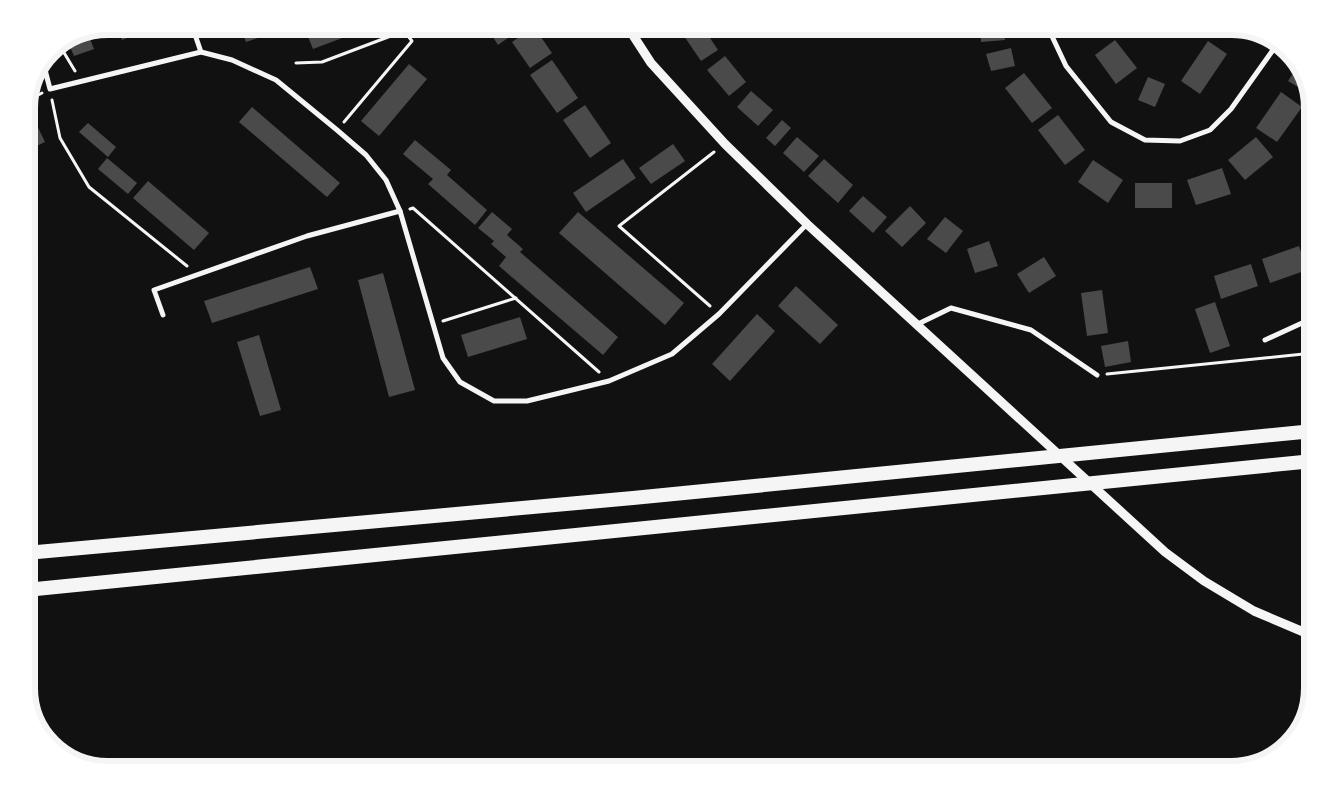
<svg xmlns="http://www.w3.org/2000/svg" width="1339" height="796" viewBox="0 0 1339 796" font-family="Poppins,sans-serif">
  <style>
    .building { fill: #4a4a4a }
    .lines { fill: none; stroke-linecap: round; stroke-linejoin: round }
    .path { stroke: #f5f5f5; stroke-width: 3 }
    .minor { stroke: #f5f5f5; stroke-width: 5 }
    .tertiary { stroke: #f5f5f5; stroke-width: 9 }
    .trunk { stroke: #f5f5f5; stroke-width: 14 }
    .rim { fill: none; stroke: #f5f5f5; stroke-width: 6 }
  </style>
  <rect width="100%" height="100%" fill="#111"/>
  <g class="building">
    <path d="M117,26H160L122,40Z"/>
    <path d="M240,26H260L264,36L246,42Z"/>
    <path d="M306,26H374L313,49L304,27Z"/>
    <path d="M486,26H525L498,45Z"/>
    <path d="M698,26H702L718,50L701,61L684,36Z"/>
    <path d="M980,26H1004L1005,40L981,42Z"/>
    <path d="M1083,26H1111V28L1084,32Z"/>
    <path d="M534,27L552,53L530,68L512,42Z"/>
    <path d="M88,34L94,49L74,56L68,42Z"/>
    <path d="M1115,40L1137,68L1116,84L1095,55Z"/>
    <path d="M1208,41L1227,54L1200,94L1181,81Z"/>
    <path d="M1011,48L1015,66L991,71L986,54Z"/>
    <path d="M725,56L746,82L729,96L707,70Z"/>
    <path d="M552,60L578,98L557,113L530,75Z"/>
    <path d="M409,64L427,79L379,136L361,121Z"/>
    <path d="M1299,64L1302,67L1310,94L1288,81Z"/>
    <path d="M1024,73L1052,108L1032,123L1005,88Z"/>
    <path d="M1148,77L1165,84L1155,107L1138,100Z"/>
    <path d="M751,91L773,110L758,126L737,107Z"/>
    <path d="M1281,92L1302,107L1277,142L1256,128Z"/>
    <path d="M585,105L611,143L590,158L563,120Z"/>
    <path d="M252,107L340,183L327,197L239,122Z"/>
    <path d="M1058,115L1085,150L1065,165L1038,130Z"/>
    <path d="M33,117L45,142L26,151V120Z"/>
    <path d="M782,120L791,128L775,146L766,138Z"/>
    <path d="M88,123L116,147L108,157L79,132Z"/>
    <path d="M797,137L819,156L804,172L783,153Z"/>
    <path d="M1256,137L1273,157L1245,180L1228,160Z"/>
    <path d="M415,140L451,170L447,175L487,210L475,225L428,184L433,179L403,154Z"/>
    <path d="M673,144L685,161L651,184L639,168Z"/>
    <path d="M107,158L137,183L128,194L98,169Z"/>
    <path d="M623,159L636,178L586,212L573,193Z"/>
    <path d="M824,159L853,185L838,203L808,176Z"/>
    <path d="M1093,160L1123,180L1108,203L1078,182Z"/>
    <path d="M1222,168L1231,194L1196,205L1187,180Z"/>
    <path d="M148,181L209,233L194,250L133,198Z"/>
    <rect x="1135" y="183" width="37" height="25"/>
    <path d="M863,196L887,217L873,233L849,211Z"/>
    <path d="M910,206L926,223L902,247L885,231Z"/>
    <path d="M492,212L512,229L507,235L523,249L520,252L618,337L603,355L499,266L506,257L491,244L494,241L478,228Z"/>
    <path d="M578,212L684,303L665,325L559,233Z"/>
    <path d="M945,217L963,231L946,253L927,239Z"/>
    <path d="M989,241L998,266L975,273L967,249Z"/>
    <path d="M1299,246L1307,270L1270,283L1262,259Z"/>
    <path d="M1044,257L1056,276L1029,293L1017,274Z"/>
    <path d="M1251,264L1258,286L1221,299L1214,276Z"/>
    <path d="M310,267L318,289L212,323L204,301Z"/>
    <path d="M383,273L415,390L389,397L358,280Z"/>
    <path d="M796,286L838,325L820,344L778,306Z"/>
    <path d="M1102,290L1108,333L1087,336L1081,293Z"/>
    <path d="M1215,302L1230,346L1210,353L1195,309Z"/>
    <path d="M757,314L775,331L730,381L712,364Z"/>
    <path d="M520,317L527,339L468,357L461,335Z"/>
    <path d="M259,335L281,410L260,416L237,342Z"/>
    <path d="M1128,341L1131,362L1105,367L1101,346Z"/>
  </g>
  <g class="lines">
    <g class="path">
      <path d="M60,46L75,71"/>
      <path d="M296,63L322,62L404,31L412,41L344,122"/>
      <path d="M52,100L60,138L89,187L187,266"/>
      <path d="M27,101L42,93"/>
      <path d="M410,209L413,208L599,372"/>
      <path d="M710,306L619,226L714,152"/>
      <path d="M443,321L516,298"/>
      <path d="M1107,374L1313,353"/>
    </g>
    <g class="minor">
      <path d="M192,26L201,52"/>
      <path d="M1050,26V32L1066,66L1111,122L1145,140L1180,141L1210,130L1231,109L1278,43"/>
      <path d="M44,66L50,89L201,52L232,60L276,80L337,130L366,155L386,180L400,211L443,358L460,382L494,401H527L609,381L672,354L719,314L807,224"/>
      <path d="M163,315L154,290L307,236L400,211"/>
      <path d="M918,324L951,308L1031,330L1097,375"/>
      <path d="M1265,340L1313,318"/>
    </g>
    <path class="tertiary" d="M627,26L651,63L725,144L807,224L1165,552L1204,581L1254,611L1313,636"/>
    <g class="trunk">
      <path d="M26,553L633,498L1313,431"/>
      <path d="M26,590L1313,461"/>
    </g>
  </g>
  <path d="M0 0H1339V796H0ZM108 35H1231A73 73 0 0 1 1304 108V688A73 73 0 0 1 1231 761H108A73 73 0 0 1 35 688V108A73 73 0 0 1 108 35Z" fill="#fff" fill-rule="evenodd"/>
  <path class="rim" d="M108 35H1231A73 73 0 0 1 1304 108V688A73 73 0 0 1 1231 761H108A73 73 0 0 1 35 688V108A73 73 0 0 1 108 35Z"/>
</svg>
